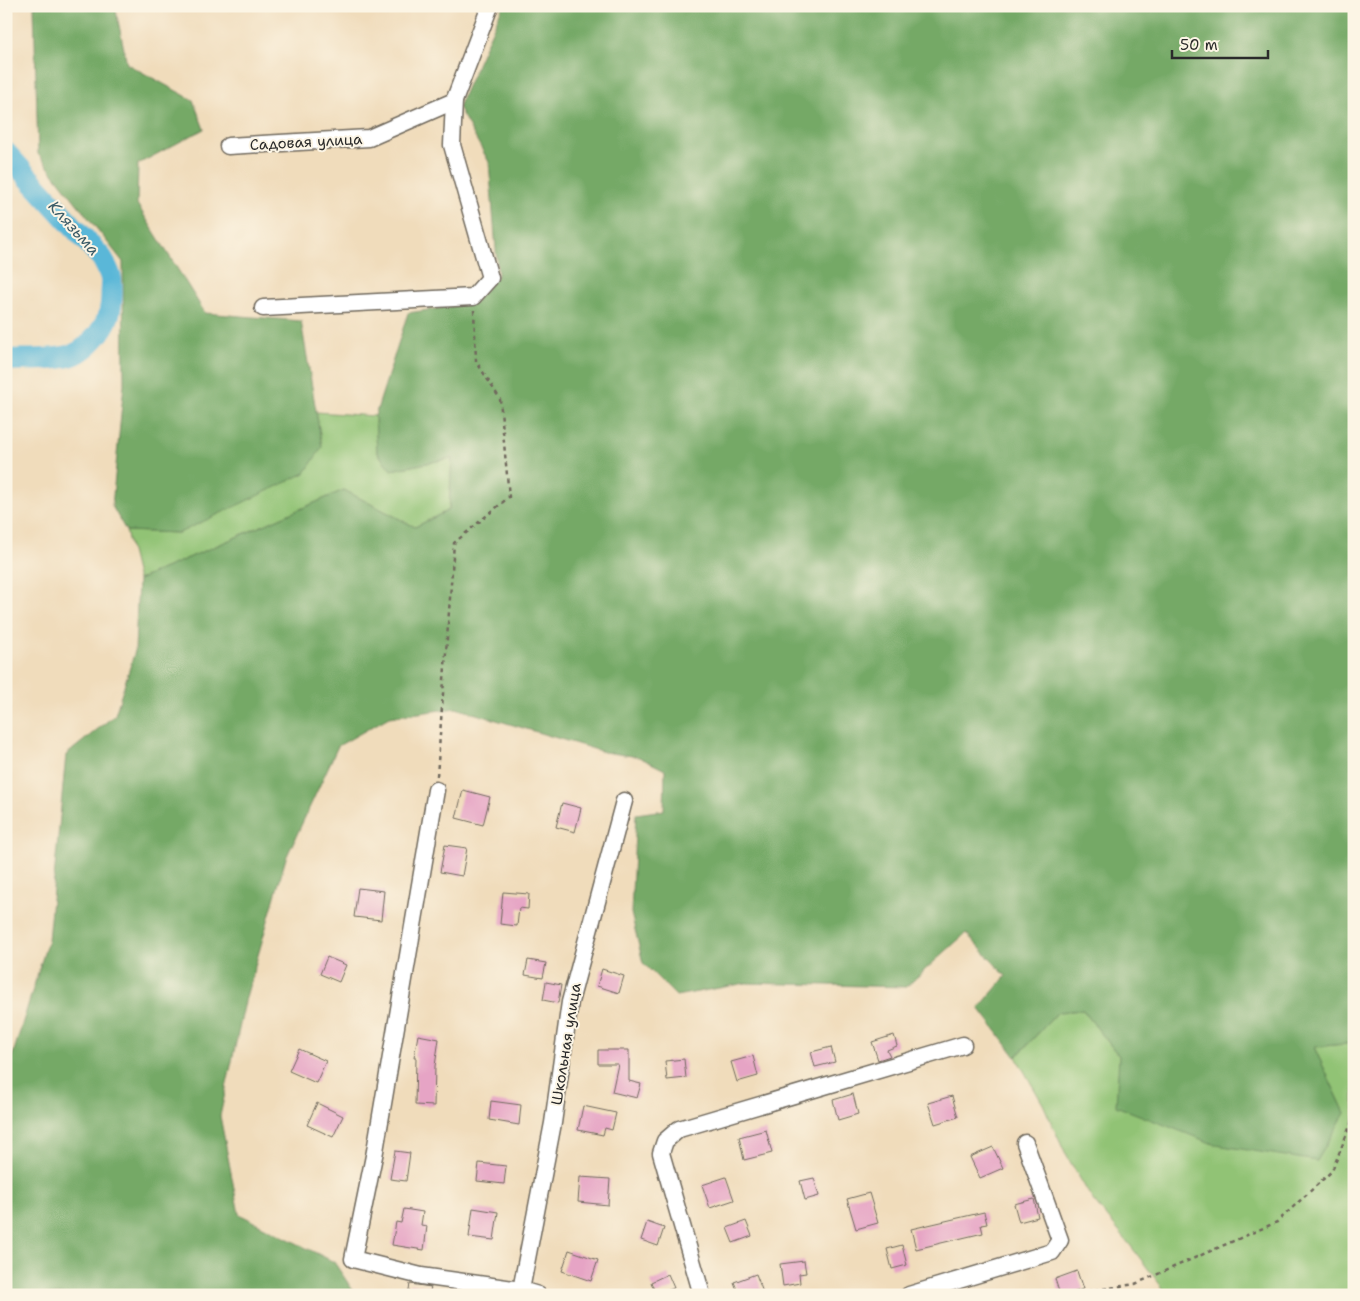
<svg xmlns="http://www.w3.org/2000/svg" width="1360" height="1301" viewBox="0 0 1360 1301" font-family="'Shantell Sans',sans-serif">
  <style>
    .green { fill: #91c374; stroke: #5e7750 }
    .forest { fill: #74a966; stroke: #506a48 }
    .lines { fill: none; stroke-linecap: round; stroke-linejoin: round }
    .river { stroke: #5ab7d8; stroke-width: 22 }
    .building { fill: #e6a4c5 }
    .minor-casing { stroke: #70695d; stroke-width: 19 }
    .path { stroke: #70695d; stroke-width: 2.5; stroke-dasharray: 4 4; stroke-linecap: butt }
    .minor { stroke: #fff; stroke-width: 16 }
    .labels { text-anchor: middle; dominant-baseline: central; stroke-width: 4; stroke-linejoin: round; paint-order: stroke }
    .street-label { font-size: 15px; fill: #2b2b2b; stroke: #fcf5e5 }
    .water-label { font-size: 16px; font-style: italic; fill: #3b5c68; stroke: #fcf5e5 }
  </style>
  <rect width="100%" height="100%" fill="#fcf5e5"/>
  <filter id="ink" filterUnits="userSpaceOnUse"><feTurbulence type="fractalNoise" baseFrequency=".02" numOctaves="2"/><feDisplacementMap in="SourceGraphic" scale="10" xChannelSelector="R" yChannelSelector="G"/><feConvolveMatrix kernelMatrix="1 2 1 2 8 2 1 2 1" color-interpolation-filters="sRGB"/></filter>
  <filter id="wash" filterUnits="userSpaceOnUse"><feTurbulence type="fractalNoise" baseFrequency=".0096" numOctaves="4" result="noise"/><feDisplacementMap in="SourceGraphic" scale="20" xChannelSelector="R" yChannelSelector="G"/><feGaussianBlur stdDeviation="1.12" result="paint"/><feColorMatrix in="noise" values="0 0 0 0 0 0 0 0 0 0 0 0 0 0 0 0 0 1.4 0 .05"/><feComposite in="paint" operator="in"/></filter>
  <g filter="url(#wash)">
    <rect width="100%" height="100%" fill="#f0dcbb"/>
    <g class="green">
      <path d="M316,412L375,416L377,452L391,470L452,458L449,510L415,527L344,490L138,580L126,531L179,533L322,447Z"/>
      <path d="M1083,1010L1119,1056L1345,1113L1314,1047L1354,1043V1295H1168L1130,1245L1092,1199L1065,1153L1043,1104L1016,1057L1058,1012Z"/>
    </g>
    <g class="forest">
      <path d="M34,6H115L127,64L193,100L204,129L138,164L137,204L205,313L301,321L322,447L305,473L179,533L126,531L112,506L124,384L123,262L38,154Z"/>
      <path d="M503,6H1354V1043L1314,1047L1345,1113L1317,1161L1216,1145L1116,1106L1119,1056L1083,1010L1058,1012L1016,1057L979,1008L1006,976L966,933L906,987L746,983L676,996L643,963L631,913L636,814L664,810L665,770L639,757L604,752L456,708L389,717L338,746L286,858L246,997L220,1116L239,1214L334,1262L356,1295H6V1077L48,940L66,755L115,715L135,651L138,580L344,490L415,527L449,510L452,458L391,470L377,452L375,416L408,313L474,303L498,275L489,162L458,107Z"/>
    </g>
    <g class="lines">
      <path class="river" d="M6,153L102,258C105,264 110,272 111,279C112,291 112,306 108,317C103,331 88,348 75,354C60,361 24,359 6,360"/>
    </g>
    <g id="blocks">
      <g class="building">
        <path d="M463,790L490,797L483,825L456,818Z"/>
        <path d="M562,803L581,808L575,832L556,827Z"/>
        <path d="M445,845L467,848L462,876L440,872Z"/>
        <path d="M358,888L384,891L381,920L354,917Z"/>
        <path d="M503,892L529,894L528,909L519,908L517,926L500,924Z"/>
        <path d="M327,957L346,965L339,982L320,974Z"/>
        <path d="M528,960L546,963L543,978L525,975Z"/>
        <path d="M602,969L624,976L619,993L597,986Z"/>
        <path d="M546,982L561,985L558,1003L543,1000Z"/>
        <path d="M418,1035L439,1039L435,1066L434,1106L415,1105L416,1057H414Z"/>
        <path d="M894,1035L897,1046L887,1050L890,1056L878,1060L872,1042Z"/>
        <path d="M831,1047L835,1062L815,1067L811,1052Z"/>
        <path d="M299,1049L326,1061L316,1083L289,1071Z"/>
        <path d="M598,1050H629V1081L641,1084L637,1098L612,1092L618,1064H598Z"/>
        <path d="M753,1056L758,1076L737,1082L731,1062Z"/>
        <path d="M684,1059L686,1078L667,1080L665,1061Z"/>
        <path d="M853,1094L858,1114L838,1120L833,1100Z"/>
        <path d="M952,1096L958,1117L935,1124L928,1103Z"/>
        <path d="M491,1101L521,1105L519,1125L489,1120Z"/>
        <path d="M317,1103L343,1116L333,1137L307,1125Z"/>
        <path d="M583,1106L616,1113L612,1130L605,1128L603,1135L578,1130Z"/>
        <path d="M766,1130L772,1153L744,1160L739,1137Z"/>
        <path d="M993,1147L1003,1168L980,1178L970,1157Z"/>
        <path d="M395,1151L410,1153L406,1181L390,1179Z"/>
        <path d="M479,1163L506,1166L504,1184L477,1181Z"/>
        <path d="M580,1177L610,1179L608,1205L578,1202Z"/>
        <path d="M726,1177L734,1200L710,1208L702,1185Z"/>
        <path d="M814,1178L819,1196L805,1200L800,1181Z"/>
        <path d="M869,1193L878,1223L856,1229L847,1199Z"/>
        <path d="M1034,1199L1038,1217L1019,1222L1014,1204Z"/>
        <path d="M473,1208L498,1212L494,1240L469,1237Z"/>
        <path d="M404,1209L423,1212L421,1225L427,1226L424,1250L392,1245L396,1222L401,1223Z"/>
        <path d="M984,1212L987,1224L981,1225L983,1233L916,1249L911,1229Z"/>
        <path d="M746,1221L752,1236L733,1243L727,1228Z"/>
        <path d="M647,1222L664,1228L658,1246L641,1240Z"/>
        <path d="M902,1245L907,1265L892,1269L887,1249Z"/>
        <path d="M569,1250L598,1260L591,1281L562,1271Z"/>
        <path d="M804,1261L806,1273L799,1274L800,1283L783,1286L780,1264Z"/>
        <path d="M1077,1271L1083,1289L1067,1295H1060L1055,1279Z"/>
        <path d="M668,1274L674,1288L656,1295L651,1282Z"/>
        <path d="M756,1274L764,1295H739L734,1282Z"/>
        <path d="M410,1284L431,1287L429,1295H408Z"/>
      </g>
    </g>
  </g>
  <g filter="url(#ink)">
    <use href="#blocks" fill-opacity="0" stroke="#70695d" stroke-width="1"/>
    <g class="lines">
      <defs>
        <g id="minor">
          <path d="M228,146L369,138L454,101L490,6"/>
          <path d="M263,308L473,297L490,278L452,145L454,101"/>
          <path d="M436,790L375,1151L353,1259L421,1276L521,1290L538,1295"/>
          <path d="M521,1290L553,1123L570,1002L624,801"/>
          <path d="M702,1295L661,1153L665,1141L679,1129L963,1045"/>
          <path d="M909,1295L1052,1252L1060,1240L1025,1143"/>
        </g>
      </defs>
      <use href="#minor" class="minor-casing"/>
      <g class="path">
        <path d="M437,776L454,543L509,497L500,399L476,361L474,310"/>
        <path d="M1080,1295L1090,1291L1135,1284L1277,1222L1332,1171L1354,1116"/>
      </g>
      <use href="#minor" class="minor"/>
    </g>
  </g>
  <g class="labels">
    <g class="street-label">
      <text transform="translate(306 142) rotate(-3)">Садовая улица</text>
      <text transform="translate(566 1044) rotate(-81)">Школьная улица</text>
    </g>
    <g class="water-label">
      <text transform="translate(74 228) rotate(48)">Клязьма</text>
    </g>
  </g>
  <rect width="1360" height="1301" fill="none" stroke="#fcf5e5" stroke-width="25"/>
  <path d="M1172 50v8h96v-8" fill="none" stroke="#2b2b2b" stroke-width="2.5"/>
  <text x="1180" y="50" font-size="15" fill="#2b2b2b" stroke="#fcf5e5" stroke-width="4" paint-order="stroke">50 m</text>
</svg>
